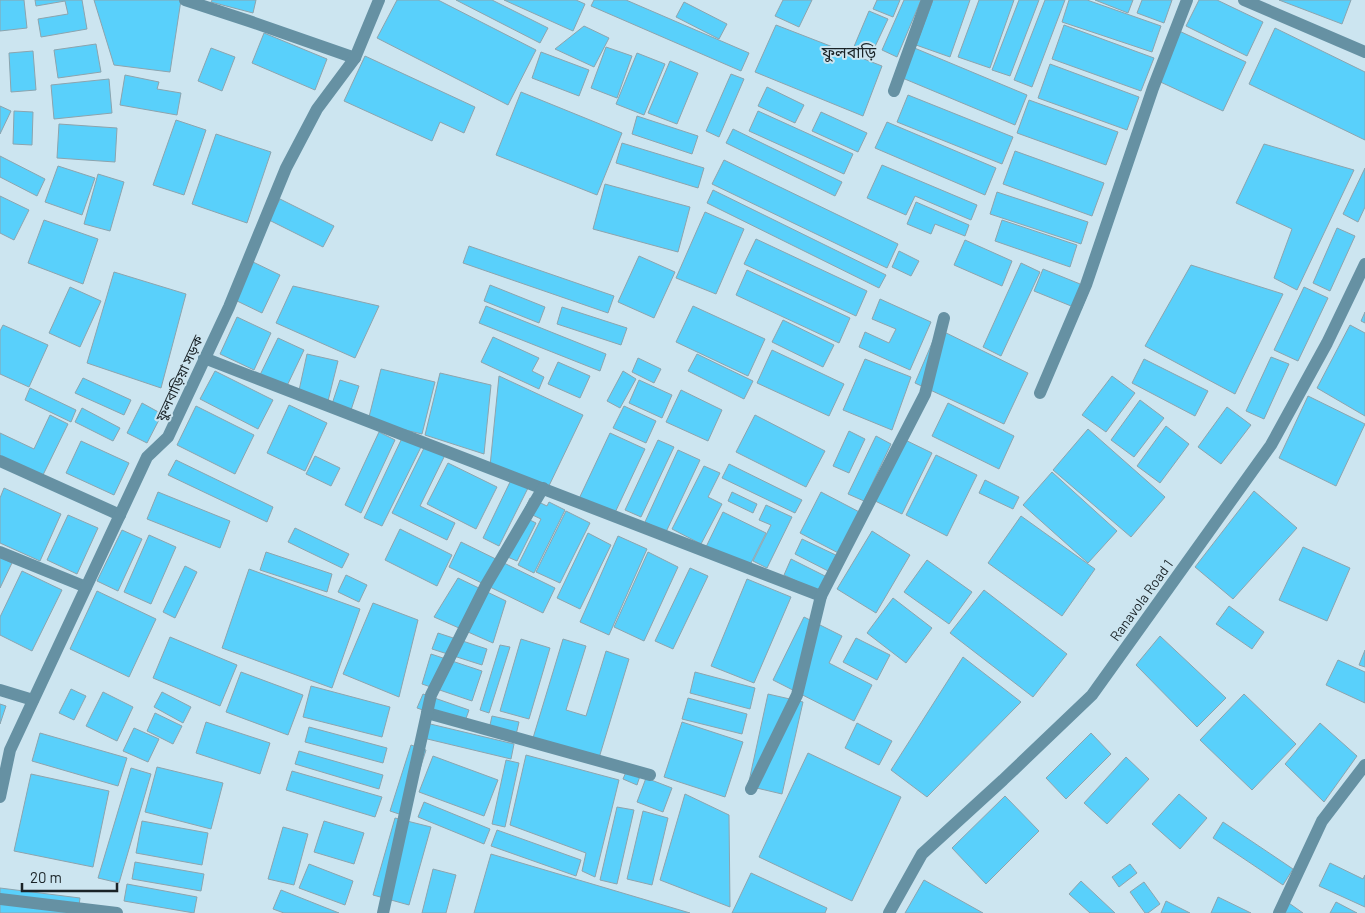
<svg xmlns="http://www.w3.org/2000/svg" width="1365" height="913" viewBox="0 0 1365 913" font-family="Barlow,'Noto Sans Bengali',sans-serif">
  <style>
    .building { fill: #59d0fb; stroke: #8ca4ae }
    .lines { fill: none; stroke-linecap: round; stroke-linejoin: round }
    .street { stroke: #6691a3; stroke-width: 12 }
    .labels { text-anchor: middle; dominant-baseline: central; stroke-width: 4; stroke-linejoin: round; paint-order: stroke }
    .street-label { font-size: 14px; fill: #1a2327; stroke: #cce5f0 }
    .quarter-label { font-size: 16px; fill: #1a2327; stroke: #cce5f0 }
  </style>
  <rect width="100%" height="100%" fill="#cce5f0"/>
  <g class="building">
    <path d="M0,0H24L27,28L0,31Z"/>
    <path d="M35,0H82L87,29L41,37L38,19L68,14L65,1L36,6Z"/>
    <path d="M94,0H181L170,72L114,65Z"/>
    <path d="M212,0H256L253,13L211,2Z"/>
    <path d="M397,0H438L536,50L508,105L377,38Z"/>
    <path d="M456,0H492L548,28L540,43Z"/>
    <path d="M504,0H576L585,4L573,31Z"/>
    <path d="M594,0H626L749,53L741,71L591,6Z"/>
    <path d="M783,0H812L799,27L775,16Z"/>
    <path d="M877,0H900L893,17L873,9Z"/>
    <path d="M904,0H921L897,57L882,50Z"/>
    <path d="M933,0H970L950,57L916,45Z"/>
    <path d="M979,0H1014L990,68L958,57Z"/>
    <path d="M1019,0H1039L1010,76L992,70Z"/>
    <path d="M1045,0H1065L1032,87L1014,80Z"/>
    <path d="M1069,0H1087L1161,26L1152,52L1062,22Z"/>
    <path d="M1095,0H1133L1128,13Z"/>
    <path d="M1142,0H1172L1164,23L1137,13Z"/>
    <path d="M1199,0H1217L1263,22L1247,56L1186,26Z"/>
    <path d="M1279,0H1351L1342,24Z"/>
    <path d="M684,2L727,24L719,39L676,17Z"/>
    <path d="M869,11L888,19L871,55L853,49Z"/>
    <path d="M776,25L882,66L863,116L755,72Z"/>
    <path d="M1064,25L1154,58L1141,91L1052,59Z"/>
    <path d="M584,26L609,38L594,67L555,49Z"/>
    <path d="M1275,28L1365,72V140L1249,84Z"/>
    <path d="M1177,30L1246,62L1223,111L1154,79Z"/>
    <path d="M264,33L327,59L315,90L252,63Z"/>
    <path d="M96,44L101,72L58,78L54,50Z"/>
    <path d="M606,47L632,56L617,98L591,88Z"/>
    <path d="M912,47L1027,95L1015,125L900,77Z"/>
    <path d="M211,48L235,57L222,91L198,81Z"/>
    <path d="M33,51L36,90L11,92L9,53Z"/>
    <path d="M541,52L589,70L579,96L532,78Z"/>
    <path d="M637,53L665,64L644,115L616,104Z"/>
    <path d="M365,56L475,107L464,133L440,122L432,141L344,101Z"/>
    <path d="M670,61L698,73L677,124L648,113Z"/>
    <path d="M1050,64L1139,97L1127,130L1038,98Z"/>
    <path d="M731,74L744,79L719,137L706,131Z"/>
    <path d="M125,75L159,82L157,89L181,93L177,115L120,105Z"/>
    <path d="M109,79L112,113L54,119L51,85Z"/>
    <path d="M767,87L804,105L795,123L758,106Z"/>
    <path d="M521,92L622,133L597,195L496,155Z"/>
    <path d="M908,95L1013,137L1002,164L897,122Z"/>
    <path d="M1029,100L1118,132L1106,165L1017,133Z"/>
    <path d="M0,106L11,111L0,134Z"/>
    <path d="M14,111L33,112L32,145L13,144Z"/>
    <path d="M758,111L853,154L844,174L749,131Z"/>
    <path d="M821,112L867,133L858,152L812,131Z"/>
    <path d="M637,116L698,136L692,154L632,134Z"/>
    <path d="M176,120L206,130L184,195L153,185Z"/>
    <path d="M887,122L996,168L985,195L875,148Z"/>
    <path d="M59,124L117,128L115,162L57,158Z"/>
    <path d="M733,129L842,182L835,196L726,143Z"/>
    <path d="M216,134L271,152L247,223L192,204Z"/>
    <path d="M622,143L704,168L698,188L616,163Z"/>
    <path d="M1264,144L1354,170L1297,290L1274,278L1292,229L1236,203Z"/>
    <path d="M1015,151L1104,183L1092,216L1003,184Z"/>
    <path d="M0,156L45,179L37,196L0,177Z"/>
    <path d="M724,160L898,244L887,268L712,184Z"/>
    <path d="M882,165L977,205L971,220L915,196L906,215L867,198Z"/>
    <path d="M58,166L95,178L82,215L45,202Z"/>
    <path d="M1365,168V207L1358,222L1343,214Z"/>
    <path d="M98,174L124,182L110,231L84,224Z"/>
    <path d="M605,184L690,207L678,252L593,229Z"/>
    <path d="M713,190L886,275L879,288L707,203Z"/>
    <path d="M997,192L1088,222L1081,244L990,214Z"/>
    <path d="M0,196L29,210L14,240L0,233Z"/>
    <path d="M280,199L334,226L323,247L269,220Z"/>
    <path d="M916,202L969,225L965,236L935,224L931,234L907,224Z"/>
    <path d="M705,212L744,229L716,294L676,278Z"/>
    <path d="M44,220L98,239L83,284L28,263Z"/>
    <path d="M1002,220L1077,245L1070,267L995,241Z"/>
    <path d="M1337,228L1355,236L1330,291L1313,283Z"/>
    <path d="M756,239L867,291L856,316L744,264Z"/>
    <path d="M965,240L1012,261L1002,286L954,265Z"/>
    <path d="M469,246L614,296L608,313L463,263Z"/>
    <path d="M899,251L919,261L911,276L892,267Z"/>
    <path d="M639,256L675,272L654,318L618,302Z"/>
    <path d="M253,262L280,275L262,313L235,300Z"/>
    <path d="M1021,263L1040,272L1001,356L983,347Z"/>
    <path d="M1191,265L1283,294L1235,394L1145,346Z"/>
    <path d="M1043,269L1090,288L1081,310L1034,291Z"/>
    <path d="M747,270L850,318L839,343L736,295Z"/>
    <path d="M114,272L186,294L161,388L87,363Z"/>
    <path d="M490,285L545,307L539,323L484,301Z"/>
    <path d="M293,286L379,306L355,358L276,323Z"/>
    <path d="M70,287L101,301L80,347L49,333Z"/>
    <path d="M1304,287L1328,298L1298,361L1274,350Z"/>
    <path d="M880,299L931,322L910,370L859,347L865,332L889,343L896,329L872,319Z"/>
    <path d="M486,306L606,354L600,371L479,323Z"/>
    <path d="M693,306L765,339L748,376L676,342Z"/>
    <path d="M562,307L627,328L621,345L557,324Z"/>
    <path d="M1365,312V323L1361,321Z"/>
    <path d="M237,317L271,333L254,370L220,354Z"/>
    <path d="M783,320L834,345L823,367L772,342Z"/>
    <path d="M3,325L48,345L29,387L0,374V331Z"/>
    <path d="M1350,325L1365,333V416L1317,388Z"/>
    <path d="M938,329L1028,373L1004,424L915,383Z"/>
    <path d="M493,337L539,358L532,371L544,377L539,389L481,362Z"/>
    <path d="M278,338L304,350L285,390L259,377Z"/>
    <path d="M772,350L844,384L829,416L757,383Z"/>
    <path d="M307,354L338,361L328,401L298,395Z"/>
    <path d="M697,354L753,381L744,399L688,371Z"/>
    <path d="M1271,357L1289,364L1264,419L1246,411Z"/>
    <path d="M638,358L661,369L654,383L632,372Z"/>
    <path d="M865,359L911,377L892,430L843,410Z"/>
    <path d="M1144,359L1208,391L1195,416L1132,383Z"/>
    <path d="M558,362L590,376L580,398L548,384Z"/>
    <path d="M381,369L435,382L422,434L368,421Z"/>
    <path d="M215,371L273,400L258,429L200,399Z"/>
    <path d="M623,371L636,379L620,408L607,401Z"/>
    <path d="M440,373L491,385L484,454L425,435Z"/>
    <path d="M499,376L583,415L546,492L490,466Z"/>
    <path d="M1112,376L1135,393L1106,432L1082,415Z"/>
    <path d="M83,378L131,400L124,415L75,393Z"/>
    <path d="M340,380L359,386L349,416L330,410Z"/>
    <path d="M639,380L672,395L662,418L629,403Z"/>
    <path d="M30,388L76,410L71,422L25,400Z"/>
    <path d="M681,390L722,410L708,441L666,422Z"/>
    <path d="M1308,396L1365,424L1336,486L1279,458Z"/>
    <path d="M1140,400L1164,418L1134,457L1111,440Z"/>
    <path d="M142,403L162,414L147,443L127,433Z"/>
    <path d="M948,403L1014,436L999,469L932,436Z"/>
    <path d="M289,405L327,423L305,471L267,453Z"/>
    <path d="M196,406L254,435L235,474L177,445Z"/>
    <path d="M624,406L656,421L646,443L613,428Z"/>
    <path d="M1227,407L1251,425L1221,464L1198,447Z"/>
    <path d="M82,408L120,428L113,441L75,422Z"/>
    <path d="M50,415L68,424L42,477L0,457V433L34,449Z"/>
    <path d="M755,415L825,451L806,487L736,452Z"/>
    <path d="M1166,426L1189,444L1160,483L1137,466Z"/>
    <path d="M1088,429L1165,497L1131,537L1053,470Z"/>
    <path d="M849,431L865,439L849,473L833,466Z"/>
    <path d="M379,432L395,440L361,513L345,505Z"/>
    <path d="M610,433L645,449L612,519L577,503Z"/>
    <path d="M403,436L422,445L382,526L364,518Z"/>
    <path d="M876,436L891,444L864,501L848,494Z"/>
    <path d="M899,437L932,453L902,514L869,498Z"/>
    <path d="M658,440L674,447L641,517L625,510Z"/>
    <path d="M81,441L129,463L114,495L66,473Z"/>
    <path d="M425,446L445,455L420,506L455,523L447,540L392,513Z"/>
    <path d="M678,450L700,460L666,532L645,522Z"/>
    <path d="M936,455L977,475L947,536L906,515Z"/>
    <path d="M315,456L340,468L331,486L306,474Z"/>
    <path d="M176,460L273,507L267,522L168,475Z"/>
    <path d="M448,463L497,487L476,529L427,504Z"/>
    <path d="M729,464L802,500L795,513L722,478Z"/>
    <path d="M704,466L720,473L708,497L722,504L701,544L672,529Z"/>
    <path d="M1052,472L1117,531L1088,563L1023,505Z"/>
    <path d="M511,480L528,488L499,546L483,538Z"/>
    <path d="M985,480L1019,497L1013,509L979,493Z"/>
    <path d="M4,488L61,514L40,561L0,543V498Z"/>
    <path d="M1254,491L1297,528L1233,599L1195,567Z"/>
    <path d="M158,492L230,521L220,548L147,519Z"/>
    <path d="M732,492L757,504L753,513L728,501Z"/>
    <path d="M821,492L867,516L846,557L800,533Z"/>
    <path d="M530,498L547,506L549,502L565,510L534,573L518,565L541,519L524,511Z"/>
    <path d="M766,505L792,517L767,568L753,561L771,525L759,520Z"/>
    <path d="M566,511L590,523L560,583L536,572Z"/>
    <path d="M723,512L766,533L749,567L706,547Z"/>
    <path d="M68,515L98,528L77,574L47,560Z"/>
    <path d="M522,516L536,523L517,561L503,555Z"/>
    <path d="M1021,516L1095,569L1062,616L988,563Z"/>
    <path d="M295,528L349,554L342,568L288,542Z"/>
    <path d="M400,529L452,555L437,586L385,560Z"/>
    <path d="M122,530L142,539L118,591L97,581Z"/>
    <path d="M872,531L910,555L876,613L837,589Z"/>
    <path d="M588,533L611,545L580,609L557,598Z"/>
    <path d="M149,535L176,547L151,604L124,592Z"/>
    <path d="M618,536L647,549L609,635L580,622Z"/>
    <path d="M802,539L840,557L832,573L795,554Z"/>
    <path d="M461,542L555,588L543,613L449,567Z"/>
    <path d="M1303,547L1350,568L1327,621L1279,600Z"/>
    <path d="M266,552L332,574L327,592L260,570Z"/>
    <path d="M648,552L678,567L644,641L614,627Z"/>
    <path d="M0,557L12,563L0,588Z"/>
    <path d="M791,559L829,578L821,593L784,575Z"/>
    <path d="M927,560L972,592L949,624L904,592Z"/>
    <path d="M185,566L197,572L175,618L163,612Z"/>
    <path d="M690,568L708,576L673,649L655,641Z"/>
    <path d="M249,569L360,609L332,688L222,648Z"/>
    <path d="M22,571L62,590L32,651L0,635V617Z"/>
    <path d="M346,575L367,585L359,602L338,592Z"/>
    <path d="M458,578L506,601L493,643L434,617Z"/>
    <path d="M747,579L791,597L754,683L711,666Z"/>
    <path d="M984,590L1067,654L1033,697L950,633Z"/>
    <path d="M97,591L156,619L129,677L70,649Z"/>
    <path d="M893,598L932,628L906,663L867,633Z"/>
    <path d="M373,603L418,620L399,697L343,674Z"/>
    <path d="M1229,606L1264,632L1252,649L1216,624Z"/>
    <path d="M804,617L842,636L829,663L872,685L854,721L773,680Z"/>
    <path d="M438,633L487,649L482,665L432,649Z"/>
    <path d="M1160,636L1226,698L1197,727L1136,665Z"/>
    <path d="M170,637L237,665L220,706L153,678Z"/>
    <path d="M856,638L890,655L877,680L843,662Z"/>
    <path d="M521,639L550,648L529,719L500,711Z"/>
    <path d="M563,639L586,646L566,710L586,716L606,651L629,659L599,758L533,738Z"/>
    <path d="M500,645L510,647L489,713L480,710Z"/>
    <path d="M1365,650V667L1359,665Z"/>
    <path d="M431,654L482,671L472,701L422,684Z"/>
    <path d="M963,657L1021,702L927,797L891,770Z"/>
    <path d="M1338,660L1365,672V703L1326,685Z"/>
    <path d="M241,672L303,695L288,735L226,712Z"/>
    <path d="M695,672L755,688L750,709L690,693Z"/>
    <path d="M311,686L390,707L382,737L303,717Z"/>
    <path d="M71,689L86,696L74,720L59,713Z"/>
    <path d="M103,692L133,707L117,741L86,726Z"/>
    <path d="M162,692L191,707L183,723L154,707Z"/>
    <path d="M423,694L469,710L464,724L417,708Z"/>
    <path d="M768,694L803,702L782,794L748,786Z"/>
    <path d="M1244,694L1296,744L1252,790L1200,740Z"/>
    <path d="M688,698L747,714L742,734L682,719Z"/>
    <path d="M0,704L6,706L0,724Z"/>
    <path d="M155,713L182,726L173,744L147,731Z"/>
    <path d="M492,716L519,722L515,739L488,734Z"/>
    <path d="M206,722L270,743L260,774L196,753Z"/>
    <path d="M422,722L514,744L511,759L419,737Z"/>
    <path d="M682,722L743,742L725,797L664,777Z"/>
    <path d="M857,723L892,741L879,765L845,748Z"/>
    <path d="M1320,723L1357,756L1324,802L1285,764Z"/>
    <path d="M309,727L387,748L383,763L305,742Z"/>
    <path d="M134,728L159,739L148,762L123,751Z"/>
    <path d="M40,733L127,758L118,786L32,761Z"/>
    <path d="M1091,733L1111,754L1066,799L1046,778Z"/>
    <path d="M411,745L426,750L405,816L390,811Z"/>
    <path d="M299,751L383,775L379,789L295,764Z"/>
    <path d="M808,753L901,797L852,901L759,857Z"/>
    <path d="M526,755L619,780L595,877L582,871L586,853L510,825Z"/>
    <path d="M433,756L498,780L484,816L419,792Z"/>
    <path d="M1126,757L1149,779L1107,824L1084,803Z"/>
    <path d="M506,760L519,763L505,827L492,824Z"/>
    <path d="M629,765L642,770L637,785L623,779Z"/>
    <path d="M157,767L223,783L211,829L145,812Z"/>
    <path d="M131,768L151,774L119,883L98,878Z"/>
    <path d="M292,771L382,797L375,817L286,790Z"/>
    <path d="M31,774L109,791L93,867L14,851Z"/>
    <path d="M646,778L672,788L663,812L637,802Z"/>
    <path d="M685,794L729,815L730,907L660,880Z"/>
    <path d="M1179,794L1207,818L1180,849L1152,824Z"/>
    <path d="M1005,796L1039,831L986,884L952,848Z"/>
    <path d="M424,802L490,829L484,844L418,817Z"/>
    <path d="M617,807L634,810L617,884L600,880Z"/>
    <path d="M643,811L668,818L652,885L627,879Z"/>
    <path d="M395,818L431,827L409,905L373,895Z"/>
    <path d="M142,821L208,833L202,865L136,853Z"/>
    <path d="M324,821L364,833L354,864L314,852Z"/>
    <path d="M1223,822L1293,869L1283,885L1213,838Z"/>
    <path d="M283,827L308,834L294,885L268,879Z"/>
    <path d="M497,830L581,860L576,876L491,846Z"/>
    <path d="M491,854L690,913H474Z"/>
    <path d="M135,862L204,874L201,891L132,879Z"/>
    <path d="M1330,863L1363,879L1365,875V907L1319,886Z"/>
    <path d="M309,864L353,881L345,905L299,888Z"/>
    <path d="M1130,864L1137,873L1119,887L1112,877Z"/>
    <path d="M433,869L456,875L446,913H422Z"/>
    <path d="M751,873L827,908L825,913H732Z"/>
    <path d="M924,880L983,913H905Z"/>
    <path d="M1081,881L1115,913H1090L1069,894Z"/>
    <path d="M1144,882L1160,904L1148,913H1145L1130,892Z"/>
    <path d="M127,884L197,897L194,913L124,901Z"/>
    <path d="M0,888L80,898L78,913H0Z"/>
    <path d="M281,890L339,913H284L273,909Z"/>
    <path d="M1218,897L1251,913H1211Z"/>
    <path d="M1166,901L1190,913H1161Z"/>
    <path d="M1286,901L1303,913H1278Z"/>
    <path d="M1336,902L1357,913H1330Z"/>
  </g>
  <g class="lines">
    <g class="street">
      <path d="M185,0L249,21L355,58"/>
      <path d="M1244,0L1365,52"/>
      <path d="M894,91L927,0"/>
      <path d="M204,358L821,596L925,394L944,318"/>
      <path d="M1040,393L1086,285L1153,88L1187,0"/>
      <path d="M0,461L120,515"/>
      <path d="M0,552L86,587"/>
      <path d="M0,690L33,700"/>
      <path d="M427,713L650,775"/>
      <path d="M751,789L797,695L821,596"/>
      <path d="M0,797L10,750L147,457L168,437L229,307L286,168L317,109L355,58L379,0"/>
      <path d="M0,899L117,913"/>
      <path d="M383,913L431,695L486,585L543,488"/>
      <path d="M889,913L922,854L1003,780L1092,695L1271,445L1327,343L1365,264"/>
      <path d="M1279,913L1322,821L1365,765"/>
    </g>
  </g>
  <g class="labels">
    <g class="street-label">
      <text transform="translate(179 378) rotate(-65)">ফুলবাড়িয়া সড়ক</text>
      <text transform="translate(1141 600) rotate(-54)">Ranavola Road 1</text>
    </g>
    <g class="quarter-label">
      <text x="849" y="51">ফুলবাড়ি</text>
    </g>
  </g>
  <path d="M22 883v8h95v-8" fill="none" stroke="#1a2327" stroke-width="2.5"/>
  <text x="30" y="883" font-size="15" fill="#1a2327" stroke="#cce5f0" stroke-width="4" paint-order="stroke">20 m</text>
</svg>
